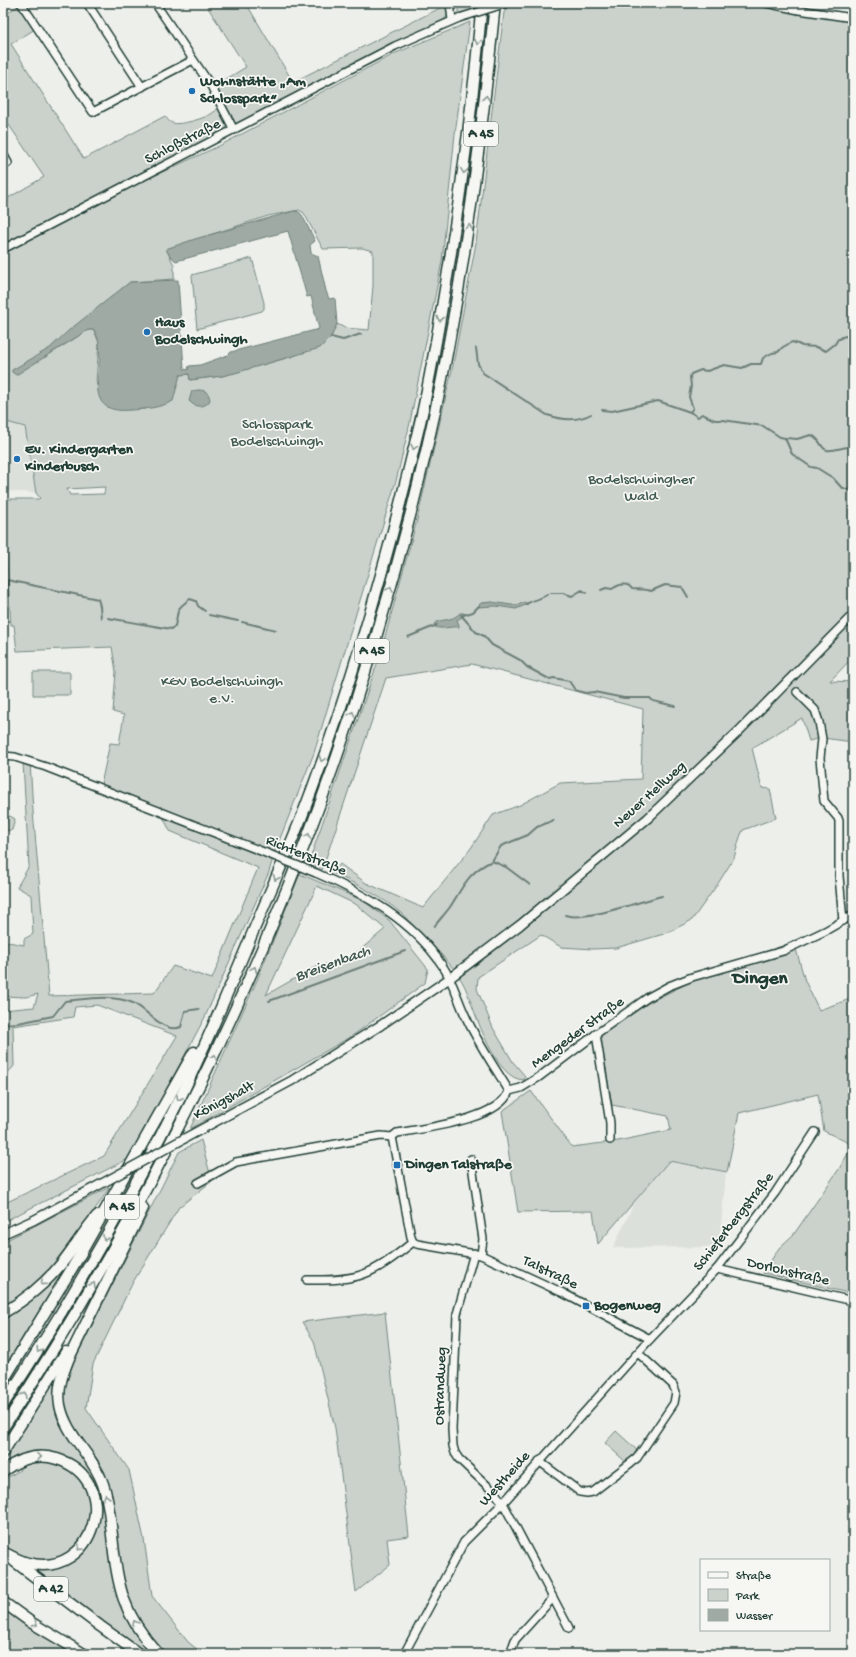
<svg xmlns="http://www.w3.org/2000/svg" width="856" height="1657" viewBox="0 0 856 1657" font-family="'Gochi Hand',sans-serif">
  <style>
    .built { fill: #dce0db }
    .green { fill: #cbd2cc; stroke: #758880; fill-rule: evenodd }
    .water { fill: #9faaa4; stroke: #6c7e77 }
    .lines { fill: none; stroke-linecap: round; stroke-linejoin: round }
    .stream { stroke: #6c7e77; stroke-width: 2 }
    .minor-casing { stroke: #1f3d34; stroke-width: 10 }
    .major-casing { stroke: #1f3d34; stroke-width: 11 }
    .highway-casing { stroke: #1f3d34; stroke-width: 13 }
    .minor { stroke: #f6f6f2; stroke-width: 7 }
    .major { stroke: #f6f6f2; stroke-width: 8 }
    .highway { stroke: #f6f6f2; stroke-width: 10 }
    .minor-bridge-casing { stroke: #1f3d34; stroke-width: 10; stroke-linecap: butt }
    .major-bridge-casing { stroke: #1f3d34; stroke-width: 11; stroke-linecap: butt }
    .minor-bridge { stroke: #f6f6f2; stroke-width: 7 }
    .major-bridge { stroke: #f6f6f2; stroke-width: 8 }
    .oneway { stroke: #8a9a93 }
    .poi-dot { fill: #1f6fb2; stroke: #f6f6f2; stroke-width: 1.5 }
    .labels { text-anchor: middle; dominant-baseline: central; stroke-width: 3.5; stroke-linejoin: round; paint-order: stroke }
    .shield { fill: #f6f6f2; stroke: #60746d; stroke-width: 1 }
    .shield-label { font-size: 14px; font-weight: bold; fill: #1f3d34 }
    .poi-label { font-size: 15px; font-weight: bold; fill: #1f3d34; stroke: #f6f6f2; text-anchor: start }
    .street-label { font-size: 15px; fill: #1f3d34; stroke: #f6f6f2 }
    .park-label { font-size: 15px; fill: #415b52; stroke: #f6f6f2 }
    .water-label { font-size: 16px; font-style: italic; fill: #3f5850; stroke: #f6f6f2 }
    .district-label { font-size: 19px; font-weight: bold; fill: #1f3d34; stroke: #f6f6f2 }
  </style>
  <rect width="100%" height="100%" fill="#edefea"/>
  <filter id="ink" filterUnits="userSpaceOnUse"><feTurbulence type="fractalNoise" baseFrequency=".025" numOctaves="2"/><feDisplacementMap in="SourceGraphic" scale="8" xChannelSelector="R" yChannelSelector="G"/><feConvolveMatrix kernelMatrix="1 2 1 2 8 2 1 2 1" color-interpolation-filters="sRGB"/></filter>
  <g filter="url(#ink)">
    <g class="built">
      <path d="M3,421L25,427L36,493L3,491Z"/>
      <path d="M3,525L6,580L10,640L3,638Z"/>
      <path d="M669,1161L726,1173L719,1247L613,1248L635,1201Z"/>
    </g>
    <g class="green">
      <path d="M205,3H246L293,82L446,5L448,14L445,19C323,77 203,143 84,208L219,146L396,53L470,22L455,134L442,261L409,427L396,481L314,753L275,851L269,872L205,1017L130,1158L3,1222V1204L104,1156L177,1036L97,1005L75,1007L73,1017L13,1026L14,1066L3,1078V1010L34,1007L38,994L26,997L3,996V941L24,945V939L33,934L31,895L17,887L29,866L23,763L30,762L33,811L49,996L154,993L173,966L212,979L258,868L170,831L161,813L100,789L110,743L119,744L124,715L113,712L116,672L112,647L17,651L14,625H11L5,531H3V499H39L40,498L36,493L25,427L3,421V249L6,247L3,240V201L44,177L3,116V16L19,5L35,29L11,44L84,159L165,116C167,119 168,121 172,123C179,126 207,118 214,112C218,109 220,105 226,102L215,86L246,67ZM299,210L304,213L323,249L362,248L373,251V286L369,330L345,328L337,324L331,337L294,356L222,376L190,380L189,374L179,375L146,409H137L101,400L96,382L99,343L94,330H88L44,358L50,348L130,282L174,279V265L166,249L268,216ZM105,487L104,494L70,495L67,489Z"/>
      <path d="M458,3H473V9L458,14Z"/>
      <path d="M514,3H766L799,10L853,18V657L830,681L853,682V742L823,738L820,717L811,701L806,705L814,716L820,738L809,741L802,718L752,748L762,788L770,789L776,818L743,830L740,837L734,858L717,885L692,920L667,933L616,948L593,949L561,947L541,935L478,977L477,989L493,1028L513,1062L525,1076L524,1080C494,1080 475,1010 465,987C458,972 442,955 431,944C421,934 411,922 401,913C381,896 356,884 333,873L340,864L366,883L423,908L471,848L493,815L520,805L560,783L641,779L643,709L472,664L386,678L322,870L308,865L380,655L417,520L452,370L476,243L504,12Z"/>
      <path d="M813,3H853V8Z"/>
      <path d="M252,258L264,303V309L262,311L197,329L192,275Z"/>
      <path d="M33,672H69L70,674V695H33Z"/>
      <path d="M10,816L15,819L12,830L8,831L5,827L8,817Z"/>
      <path d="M300,874L362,900L389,920L428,969L425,983L352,1036L190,1129L257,980ZM317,886L357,905L385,929L353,956L313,968L266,995Z"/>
      <path d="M794,942L805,981L819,1010L853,998V1294L763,1273L779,1248L794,1234L839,1169L853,1145L824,1131L818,1094L739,1113L727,1172L669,1161L598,1244L593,1211L518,1212L502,1111L531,1091L572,1147L618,1141L671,1130L668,1116L612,1105L600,1035L650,1002L686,984L685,978Z"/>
      <path d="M201,1140L212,1181L179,1207L133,1282L93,1364L86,1408L129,1470L144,1539L152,1596L188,1642L203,1654H168L154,1640L138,1636L153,1654H145L3,1544V1480L20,1470L13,1459L3,1464V1461L32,1418L58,1373L68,1377L73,1363L179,1152Z"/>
      <path d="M110,1187L93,1212L51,1267L17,1299L3,1306V1242Z"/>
      <path d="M82,1242L6,1366L3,1370V1317Z"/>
      <path d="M385,1312L409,1536L387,1539L390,1565L356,1592L335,1428L314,1341L302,1322Z"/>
      <path d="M616,1431L639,1452L627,1463L605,1443Z"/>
      <path d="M3,1607L19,1620L73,1654H3Z"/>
    </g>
    <g class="water">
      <path d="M294,211L299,212L302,215L315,241L310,245L311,253L318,256L326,291L329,299L335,298L337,324L331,337L320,348L235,373L222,376L190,380L189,374L180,375L173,401C159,408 146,409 131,410C81,415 103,372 99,344C99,339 96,334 94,330H88L16,375L12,372V370L50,348L68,331L130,282L178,280L184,369L188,370L189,366L200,365L228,355L231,352L319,329L311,296L307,297L288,231L176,261L170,256L166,249L195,239Z"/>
      <path d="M198,390C205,390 209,392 210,400C206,408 195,408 189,401L192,391Z"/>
      <path d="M492,602L511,605H518L524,602L528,604L516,609L496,606L477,607L481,603Z"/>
      <path d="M460,613H464L465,615L457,620L459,625V627C451,626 442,630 435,627L434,624C441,618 452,622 460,613Z"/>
    </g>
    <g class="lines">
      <g class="stream">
        <path d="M331,337L343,340L361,334"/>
        <path d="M476,348L478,364L483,373L547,415C562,420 577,422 591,414"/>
        <path d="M602,410L612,411L658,401L690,412L698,417L702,414L715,420H723L763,426L780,437L785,438L792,454L811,467L817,468L833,478L841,487L853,492"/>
        <path d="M690,412L693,408L689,397L691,386L690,377L691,374L701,370L707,371L724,365L742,368L751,364H761L763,358L772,353L778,352L783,347L792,342L798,344L802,346L816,347L826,351L835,344L838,339H840L842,337L846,336L853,338"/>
        <path d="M786,438L797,439L811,435C821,438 820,449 827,450C833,451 841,448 847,447"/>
        <path d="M601,590L606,588L612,589C618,585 627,581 632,589C639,589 644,589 651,591L665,585L682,587L688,597"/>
        <path d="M551,593H563L572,596L582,590L587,593"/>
        <path d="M526,604C533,600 541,599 548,594"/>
        <path d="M8,605L7,580L98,599L100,606L101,618"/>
        <path d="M209,615L238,621"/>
        <path d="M461,615L476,632L484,636L492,645L520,660L527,667L549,679L554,678L569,681L575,690L585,693L594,692L624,698H650L653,701L675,706"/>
        <path d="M463,615L473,612L479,606"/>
        <path d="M108,618L171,629L175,626C179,609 175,610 190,599L196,601L198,606L205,611"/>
        <path d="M242,622L276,630"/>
        <path d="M408,637L437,625"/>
        <path d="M492,861L501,846L528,835L537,827L554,820"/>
        <path d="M565,915C584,922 641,901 662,896"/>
        <path d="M434,927C439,920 445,914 450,907C463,887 468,872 492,861L506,867L530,885"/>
        <path d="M269,1001L405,951"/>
        <path d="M3,1024L18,1023L53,1016L65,1001C87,999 111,994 133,1003C147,1009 163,1034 181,1027L185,1011L199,1009"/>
      </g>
      <defs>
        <g id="minor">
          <path d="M21,3L93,112L193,60"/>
          <path d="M87,3L142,87"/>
          <path d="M155,3L211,86L234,130"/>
          <path d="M450,3L452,20"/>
          <path d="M766,3L799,10L853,18"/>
          <path d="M3,154L8,163L3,165"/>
          <path d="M3,249L395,46L459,18"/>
          <path d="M797,692L815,710L819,722L822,739L820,758L824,801L838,818L839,821V876L843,921"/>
          <path d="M3,756L15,757L46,767L266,853"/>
          <path d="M316,873C365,894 412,920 442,965C453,981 457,998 465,1015C477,1042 494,1066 509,1091"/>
          <path d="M596,1034L610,1123V1140"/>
          <path d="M509,1091L521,1088L539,1077L596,1034L647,998L669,986L692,977L783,951L825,931L853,915"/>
          <path d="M392,1137L411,1237L413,1242L417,1244L481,1255L561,1292L650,1339"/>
          <path d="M471,1159L483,1239L481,1255"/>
          <path d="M198,1183L236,1162L381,1136L392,1137L397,1133C425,1128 499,1120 509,1091"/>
          <path d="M474,1253L457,1314L452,1429L453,1446L455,1453L459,1459L495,1493L503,1503L569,1628"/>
          <path d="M717,1269L853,1301"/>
          <path d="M307,1280C360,1281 372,1275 413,1242"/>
          <path d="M539,1461L580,1492L587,1493L593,1492L637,1458L674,1403L676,1392L673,1385L638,1353"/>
          <path d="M404,1654L464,1542L503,1503L650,1339L717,1269L775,1193L815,1132"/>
          <path d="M510,1654L515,1640L553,1598"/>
        </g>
        <g id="major">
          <path d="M211,1124L293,1080L381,1025L450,978L520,925L648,818L739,731L853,615"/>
          <path d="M3,1234L34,1220L90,1190"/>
        </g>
        <g id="highway">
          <path d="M143,1208L69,1358C63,1373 57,1388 60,1405C66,1436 93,1455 103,1484C109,1501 110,1518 112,1535C117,1586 123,1615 158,1654"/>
          <path d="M3,1313C25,1300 46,1283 62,1263C74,1248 84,1231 97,1216"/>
          <path d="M3,1381L77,1260L194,1052"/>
          <path d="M3,1405C69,1304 129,1200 183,1092C209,1038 232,982 255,927C271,890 287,853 302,816C351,689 388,558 419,427C429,385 436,343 443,301C460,202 473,103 482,3"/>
          <path d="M3,1428C212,1112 361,761 440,389C466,262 482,133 495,3"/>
          <path d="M3,1452L66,1352"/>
          <path d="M3,1471C19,1459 38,1453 57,1459C124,1480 95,1580 28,1563C19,1561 11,1556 3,1552"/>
          <path d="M14,1561L100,1626L139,1654"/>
          <path d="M3,1602L32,1623L84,1654"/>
        </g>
      </defs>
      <use href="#minor" class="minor-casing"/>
      <use href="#major" class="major-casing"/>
      <use href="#highway" class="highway-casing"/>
      <use href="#minor" class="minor"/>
      <use href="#major" class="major"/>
      <use href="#highway" class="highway"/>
      <defs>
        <g id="minor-bridge">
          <path d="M459,18L507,3"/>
          <path d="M266,853L316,873"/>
        </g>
        <path id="major-bridge" d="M90,1190L211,1124"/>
      </defs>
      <use href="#minor-bridge" class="minor-bridge-casing"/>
      <use href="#major-bridge" class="major-bridge-casing"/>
      <use href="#minor-bridge" class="minor-bridge"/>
      <use href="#major-bridge" class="major-bridge"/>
    </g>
    <defs><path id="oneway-chevron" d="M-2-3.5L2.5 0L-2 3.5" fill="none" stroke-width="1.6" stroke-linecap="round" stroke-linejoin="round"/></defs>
    <g class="oneway">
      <use href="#oneway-chevron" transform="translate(478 42) rotate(95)"/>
      <use href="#oneway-chevron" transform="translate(486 98) rotate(-84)"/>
      <use href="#oneway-chevron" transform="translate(464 171) rotate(98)"/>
      <use href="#oneway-chevron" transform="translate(469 227) rotate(-82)"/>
      <use href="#oneway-chevron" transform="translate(440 319) rotate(100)"/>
      <use href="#oneway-chevron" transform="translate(414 447) rotate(104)"/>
      <use href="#oneway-chevron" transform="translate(390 589) rotate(-74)"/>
      <use href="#oneway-chevron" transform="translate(352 714) rotate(-72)"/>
      <use href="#oneway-chevron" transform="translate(322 759) rotate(110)"/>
      <use href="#oneway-chevron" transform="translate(308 836) rotate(-69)"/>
      <use href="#oneway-chevron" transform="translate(276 878) rotate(113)"/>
      <use href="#oneway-chevron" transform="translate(254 969) rotate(-66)"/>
      <use href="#oneway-chevron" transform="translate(214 1057) rotate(-65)"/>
      <use href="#oneway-chevron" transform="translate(179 1098) rotate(117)"/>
      <use href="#oneway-chevron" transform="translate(105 1238) rotate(120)"/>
      <use href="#oneway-chevron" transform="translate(43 1283) rotate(138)"/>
      <use href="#oneway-chevron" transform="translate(93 1285) rotate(-59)"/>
      <use href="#oneway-chevron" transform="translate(39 1350) rotate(122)"/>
      <use href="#oneway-chevron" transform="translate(24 1395) rotate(-57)"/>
      <use href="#oneway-chevron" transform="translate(39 1457) rotate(-3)"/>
      <use href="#oneway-chevron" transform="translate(106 1497) rotate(-103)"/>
      <use href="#oneway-chevron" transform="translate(80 1548) rotate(134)"/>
      <use href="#oneway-chevron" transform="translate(135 1623) rotate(-119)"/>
      <use href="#oneway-chevron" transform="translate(35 1624) rotate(32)"/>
    </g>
  </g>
  <g class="poi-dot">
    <circle cx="192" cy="91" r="4"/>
    <circle cx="147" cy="332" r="4"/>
    <circle cx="17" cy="459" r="4"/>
    <rect x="393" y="1161" width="8" height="8" rx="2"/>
    <rect x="582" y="1302" width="8" height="8" rx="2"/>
  </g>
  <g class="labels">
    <g class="shield">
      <rect x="464" y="122" width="34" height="24" rx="3"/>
      <rect x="355" y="639" width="34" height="24" rx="3"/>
      <rect x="105" y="1195" width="34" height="24" rx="3"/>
      <rect x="34" y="1577" width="34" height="24" rx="3"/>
    </g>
    <g class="shield-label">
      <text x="481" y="134">A 45</text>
      <text x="372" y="651">A 45</text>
      <text x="122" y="1207">A 45</text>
      <text x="51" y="1589">A 42</text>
    </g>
    <g class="poi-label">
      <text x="200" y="82">Wohnstätte „Am<tspan x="200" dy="17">Schlosspark“</tspan></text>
      <text x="155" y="323">Haus<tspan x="155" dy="17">Bodelschwingh</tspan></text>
      <text x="25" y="450">Ev. Kindergarten<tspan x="25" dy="17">Kinderbusch</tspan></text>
      <text x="405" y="1165">Dingen Talstraße</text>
      <text x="594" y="1306">Bogenweg</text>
    </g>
    <g class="street-label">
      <text transform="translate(183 142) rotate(-27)">Schloßstraße</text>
      <text transform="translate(650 795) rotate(-42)">Neuer Hellweg</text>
      <text transform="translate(306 856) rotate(22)">Richterstraße</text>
      <text transform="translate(578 1033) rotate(-36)">Mengeder Straße</text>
      <text transform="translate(224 1101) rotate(-28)">Königshalt</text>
      <text transform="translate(734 1222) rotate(-52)">Schieferbergstraße</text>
      <text transform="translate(788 1272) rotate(13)">Dorlohstraße</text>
      <text transform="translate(550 1273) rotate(26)">Talstraße</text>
      <text transform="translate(441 1386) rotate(-88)">Ostrandweg</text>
      <text transform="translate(505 1479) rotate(-48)">Westheide</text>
    </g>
    <g class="park-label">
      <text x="277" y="425">Schlosspark<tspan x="277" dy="17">Bodelschwingh</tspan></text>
      <text x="641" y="480">Bodelschwingher<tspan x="641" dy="17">Wald</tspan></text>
      <text x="222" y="682">KGV Bodelschwingh<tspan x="222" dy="17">e.V.</tspan></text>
    </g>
    <g class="water-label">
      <text transform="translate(333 965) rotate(-20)">Breisenbach</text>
    </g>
    <g class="district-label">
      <text x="760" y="979">Dingen</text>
    </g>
  </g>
  <rect width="856" height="1657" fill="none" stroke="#f6f6f2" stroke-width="16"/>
  <rect x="8" y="8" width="840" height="1641" fill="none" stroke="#1f3d34" stroke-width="1.5" filter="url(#ink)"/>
  <rect x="700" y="1559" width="130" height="72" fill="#f6f6f2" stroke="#a0aca6"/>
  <rect x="708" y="1572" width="20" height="6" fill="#f6f6f2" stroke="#a0aca6"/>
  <text x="736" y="1579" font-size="12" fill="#1f3d34">Straße</text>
  <rect x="708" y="1589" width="20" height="12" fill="#cbd2cc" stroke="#a0aca6"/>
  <text x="736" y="1599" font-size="12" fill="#1f3d34">Park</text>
  <rect x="708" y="1609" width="20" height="12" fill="#9faaa4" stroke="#a0aca6"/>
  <text x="736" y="1619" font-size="12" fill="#1f3d34">Wasser</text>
</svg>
